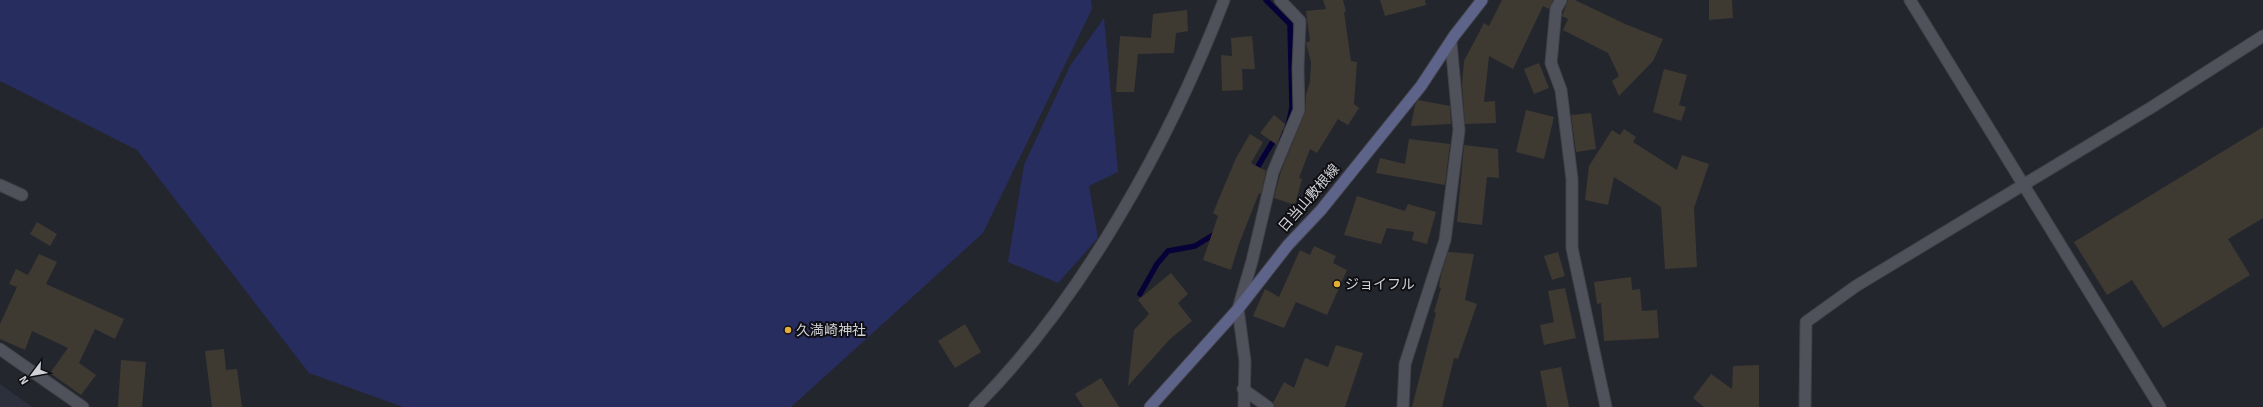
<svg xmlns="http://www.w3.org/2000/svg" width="2263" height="407" viewBox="0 0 2263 407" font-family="Signika,'Noto Sans JP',sans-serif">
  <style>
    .built { fill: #2c2f3c }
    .green { fill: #272d5e }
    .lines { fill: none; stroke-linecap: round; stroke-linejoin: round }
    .stream { stroke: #070137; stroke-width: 5.5 }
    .building { fill: #3e3a32 }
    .minor-casing { stroke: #414248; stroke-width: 13 }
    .tertiary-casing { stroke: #414248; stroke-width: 13 }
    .secondary-casing { stroke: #414248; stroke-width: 13 }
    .minor { stroke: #50525b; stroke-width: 11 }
    .tertiary { stroke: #50525b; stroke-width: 11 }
    .secondary { stroke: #5d6389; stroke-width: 11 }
    .poi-dot { fill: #e3ae35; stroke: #0f0f13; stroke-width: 1.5 }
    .labels { text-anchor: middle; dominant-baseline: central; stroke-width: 4; stroke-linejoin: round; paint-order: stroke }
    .street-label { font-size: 14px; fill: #d1d2d7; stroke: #0f0f13 }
    .poi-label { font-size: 14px; fill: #d1d2d7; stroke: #0f0f13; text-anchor: start }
  </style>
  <rect width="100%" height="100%" fill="#24262e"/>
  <path class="built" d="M0,384L32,407H0Z"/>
  <g class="green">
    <path d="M0,0H1091L1092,9L983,233L791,407H403L309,373L137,150L0,81Z"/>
    <path d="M1104,18L1118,172L1089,186L1098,238L1058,283L1008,262L1024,165L1070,66Z"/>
  </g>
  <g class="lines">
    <g class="stream">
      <path d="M1254,173L1272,143L1287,131L1292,107L1290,24L1266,0"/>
      <path d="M1140,294L1157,264L1168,251L1195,246L1218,232"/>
    </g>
  </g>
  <g class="building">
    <path d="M1323,0H1343L1346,12H1344L1351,61L1357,62L1354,104L1359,108L1348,125L1338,119L1317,153L1310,149L1299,178L1302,179L1295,205L1274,198L1281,171L1306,110V95L1310,81L1311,62L1306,43L1310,41L1306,11L1326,9Z"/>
    <path d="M1380,0H1425L1426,5L1385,16Z"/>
    <path d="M1502,0H1553L1549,9L1543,6L1513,69L1489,56L1484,102L1495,101L1496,123L1465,124L1462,84L1464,61L1484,23L1489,26Z"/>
    <path d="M1568,0H1575L1625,24L1663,39L1653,61L1619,96L1612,81L1619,76L1608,53L1563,30L1568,19L1562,16Z"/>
    <path d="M1709,0H1732L1733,18L1709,20Z"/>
    <path d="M1187,10L1188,31L1176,33L1174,53L1138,54L1134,92H1116L1120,36L1151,38L1153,14Z"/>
    <path d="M1252,36L1255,69H1242L1243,90L1222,91L1221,55L1232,56L1231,38Z"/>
    <path d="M1539,63L1549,88L1534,94L1524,69Z"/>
    <path d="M1664,69L1687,75L1679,105L1686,107L1681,121L1653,112Z"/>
    <path d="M1418,100L1450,106L1451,124L1411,126L1415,105Z"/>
    <path d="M1526,110L1554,117L1544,159L1516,152Z"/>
    <path d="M1591,113L1596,149L1576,152L1571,115Z"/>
    <path d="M1274,115L1285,124L1277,145L1260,133Z"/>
    <path d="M2263,127V218L2228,239L2250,275L2163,328L2132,280L2107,295L2074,242Z"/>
    <path d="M1624,129L1636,137L1633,142L1677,170L1682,155L1709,164L1694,208L1697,267L1665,269L1661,207L1614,177L1608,205L1585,200L1589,166L1612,130L1620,135Z"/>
    <path d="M1250,134L1263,142L1251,163L1266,171L1261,194L1259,193L1239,244L1231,270L1203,260L1218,216L1213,213L1236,158Z"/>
    <path d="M1409,139L1450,144L1445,185L1376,173L1380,158L1405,164Z"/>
    <path d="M1464,145L1498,149L1499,178L1487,177L1482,225L1457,222Z"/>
    <path d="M1357,196L1405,211L1408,204L1436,212L1427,244L1412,240L1414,232L1387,228L1381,244L1344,235Z"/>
    <path d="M37,222L57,234L50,246L30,234Z"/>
    <path d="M1314,246L1336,256L1333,263L1347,270L1327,315L1296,302L1284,328L1253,316L1265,289L1279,297L1300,250L1310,255Z"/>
    <path d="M1448,252L1474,254L1465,300L1477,304L1458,359L1454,358L1442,407H1412L1436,313L1434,312L1441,288L1439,287L1441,275Z"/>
    <path d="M1558,252L1565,276L1552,280L1544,256Z"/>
    <path d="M39,254L57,262L46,284L124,319L115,339L95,329L79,363L96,375L81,395L50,373L68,348L32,331L25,350L0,339V324L17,287L9,284L16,269L28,275Z"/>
    <path d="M1171,273L1188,294L1178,303L1192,321L1170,339L1128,386L1134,330L1149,314L1138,300Z"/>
    <path d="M1631,277L1632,290L1640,289L1642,311L1657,310L1659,338L1604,341L1601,303L1597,304L1594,282Z"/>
    <path d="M1565,288L1576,338L1544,345L1540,325L1554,322L1548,291Z"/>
    <path d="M965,324L981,352L955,368L938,341Z"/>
    <path d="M1336,345L1363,353L1345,407H1275L1273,403L1284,382L1294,388L1305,358L1328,367Z"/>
    <path d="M224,349L226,370L237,369L242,407H212L205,351Z"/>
    <path d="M121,360L146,362L142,407H118Z"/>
    <path d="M1759,365V407H1704L1693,398L1711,374L1732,389L1733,366Z"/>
    <path d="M1561,367L1569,407H1547L1540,371Z"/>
    <path d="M1101,378L1119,407H1083L1075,394Z"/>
  </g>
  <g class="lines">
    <defs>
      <g id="minor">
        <path d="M1561,0L1556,9L1551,63L1561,90L1572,179V248L1606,407"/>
        <path d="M0,185L22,195"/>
        <path d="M1243,389L1268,407"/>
        <path d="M1244,407L1245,361L1238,309L1252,261L1273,172L1299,110L1298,68L1300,21L1280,0"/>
        <path d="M1403,407L1405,364L1445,240L1459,130L1451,43"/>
        <path d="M1805,407L1806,322L1856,286L2152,107L2263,36"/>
      </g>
      <g id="tertiary">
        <path d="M1910,0L2160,407"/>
        <path d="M0,349L83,407"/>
        <path d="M975,407C1082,300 1170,141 1224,0"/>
      </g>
      <path id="secondary" d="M1150,407L1238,309L1288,245L1321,210L1421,86L1454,36L1482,0"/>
    </defs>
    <use href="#minor" class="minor-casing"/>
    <use href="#tertiary" class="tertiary-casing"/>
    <use href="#secondary" class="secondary-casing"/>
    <use href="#minor" class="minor"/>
    <use href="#tertiary" class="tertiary"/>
    <use href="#secondary" class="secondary"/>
  </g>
  <g class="poi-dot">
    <circle cx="1337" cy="284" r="4"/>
    <circle cx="788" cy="330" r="4"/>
  </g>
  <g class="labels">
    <g class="street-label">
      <text transform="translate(1309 198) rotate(-49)">日当山敷根線</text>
    </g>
    <g class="poi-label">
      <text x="1345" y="284">ジョイフル</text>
      <text x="796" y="330">久満崎神社</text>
    </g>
  </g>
  <g transform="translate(32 375) rotate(238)" stroke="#0f0f13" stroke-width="3" paint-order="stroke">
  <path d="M0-3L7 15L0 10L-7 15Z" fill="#d1d2d7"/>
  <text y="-6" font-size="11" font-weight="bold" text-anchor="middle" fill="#d1d2d7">N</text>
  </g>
</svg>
